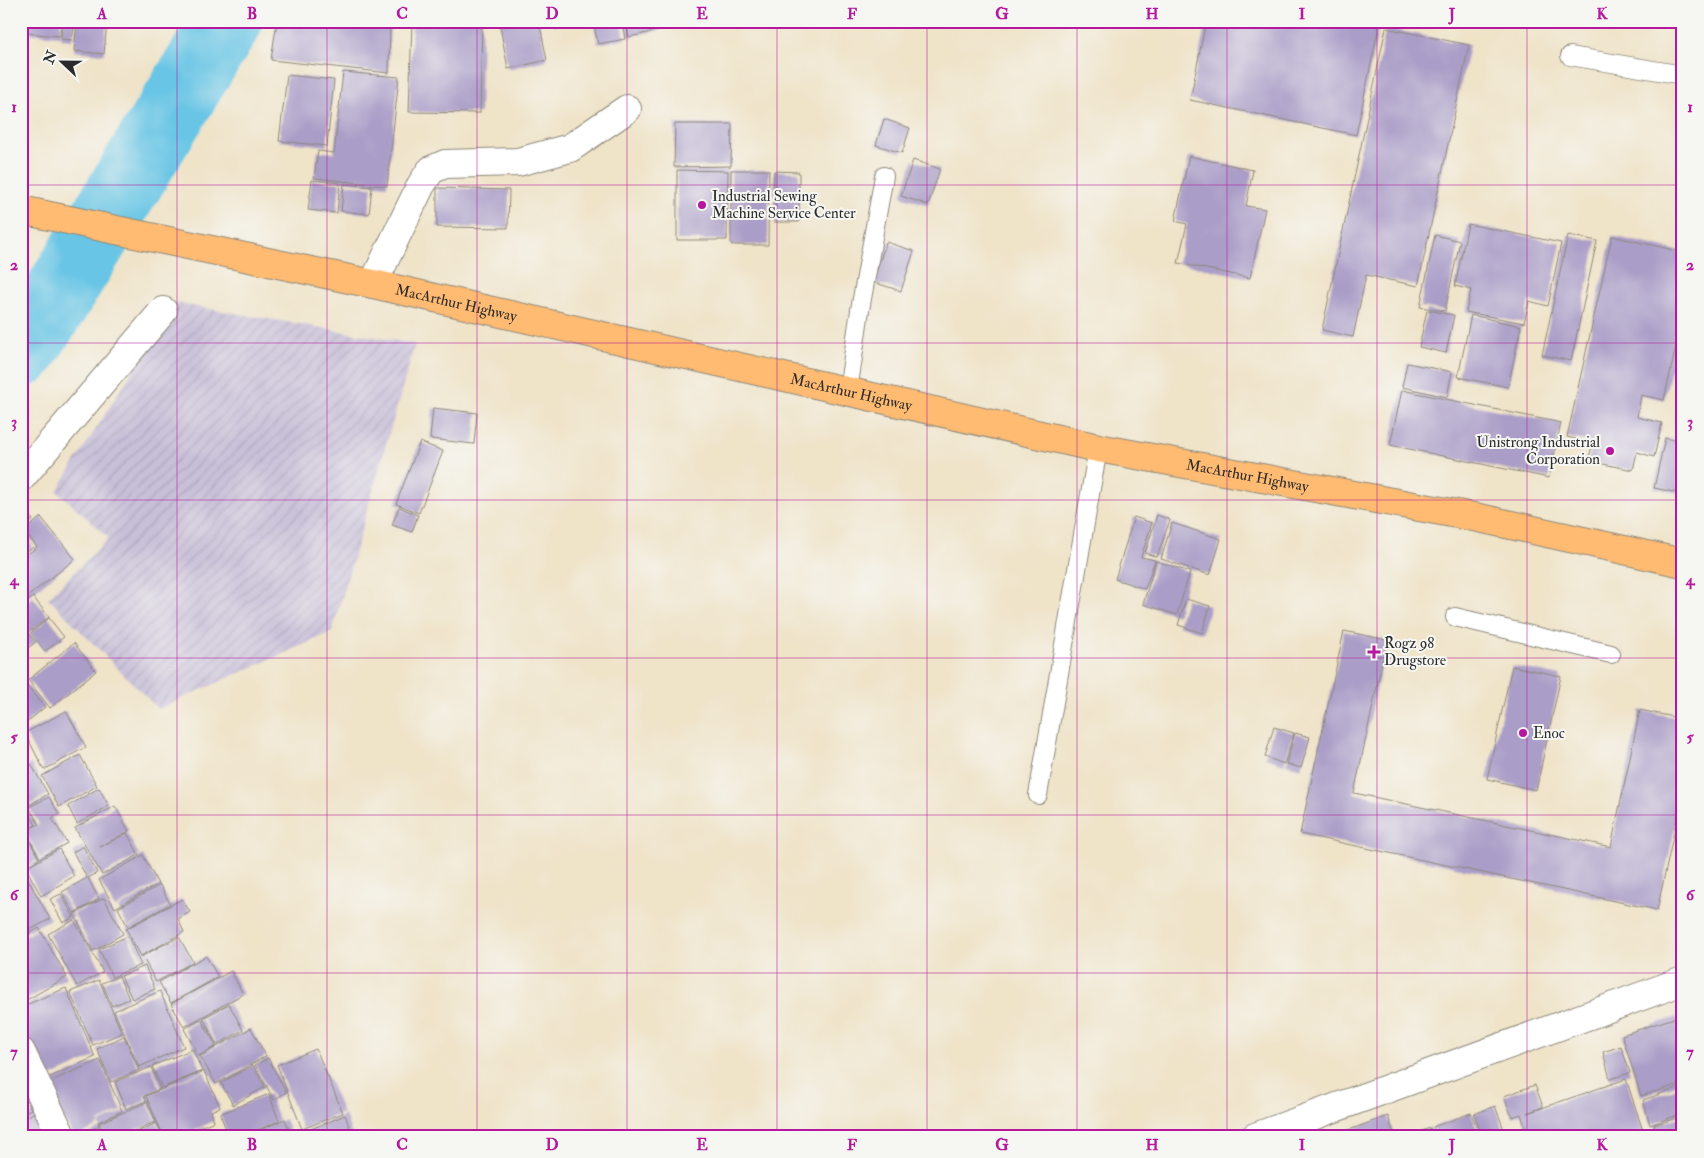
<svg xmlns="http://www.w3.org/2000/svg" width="1704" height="1158" viewBox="0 0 1704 1158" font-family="'IM FELL Double Pica',serif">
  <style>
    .industrial { fill: url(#industrial-furrows) }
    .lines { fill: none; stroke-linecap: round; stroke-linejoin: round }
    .river { stroke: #67c5e5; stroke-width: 71 }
    .building { fill: #aa9dc7 }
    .lane-casing { stroke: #8d877a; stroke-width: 20 }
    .street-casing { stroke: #8d877a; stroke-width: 30 }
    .highway-casing { stroke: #8d877a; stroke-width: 30 }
    .lane { stroke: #fff; stroke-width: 18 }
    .street { stroke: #fff; stroke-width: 28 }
    .highway { stroke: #ffbb71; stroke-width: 28 }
    .grid { fill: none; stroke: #b5179e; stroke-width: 1; stroke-opacity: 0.55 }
    .poi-dot { fill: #b5179e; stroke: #f6f6f2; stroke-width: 2 }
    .labels { text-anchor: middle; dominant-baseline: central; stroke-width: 4; stroke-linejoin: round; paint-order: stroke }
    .poi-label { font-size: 15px; fill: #2b2b2b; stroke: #f6f6f2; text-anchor: start }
    .street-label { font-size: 15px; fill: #2b2b2b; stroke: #f6f6f2 }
    .neatline { fill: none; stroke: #b5179e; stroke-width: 2 }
    .grid-label { font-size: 16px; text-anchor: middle; font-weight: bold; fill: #b5179e }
  </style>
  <defs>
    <pattern id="industrial-furrows" width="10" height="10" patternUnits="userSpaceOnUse" patternTransform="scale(1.25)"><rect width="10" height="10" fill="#c8bfd8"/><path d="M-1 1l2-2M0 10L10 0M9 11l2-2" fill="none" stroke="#aca4ba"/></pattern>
  </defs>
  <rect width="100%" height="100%" fill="#f6f6f2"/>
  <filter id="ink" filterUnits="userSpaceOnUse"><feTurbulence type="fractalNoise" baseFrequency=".02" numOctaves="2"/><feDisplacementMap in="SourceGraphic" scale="10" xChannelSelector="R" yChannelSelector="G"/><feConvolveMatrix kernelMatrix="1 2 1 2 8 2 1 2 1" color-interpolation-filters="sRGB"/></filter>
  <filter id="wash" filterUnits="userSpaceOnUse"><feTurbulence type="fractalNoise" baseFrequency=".0096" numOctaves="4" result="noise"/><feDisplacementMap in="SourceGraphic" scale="20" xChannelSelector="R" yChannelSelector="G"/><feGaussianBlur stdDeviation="1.12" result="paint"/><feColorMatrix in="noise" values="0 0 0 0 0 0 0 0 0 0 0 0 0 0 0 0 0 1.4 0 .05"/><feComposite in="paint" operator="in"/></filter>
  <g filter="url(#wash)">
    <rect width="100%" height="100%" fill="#efe3c8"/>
    <path class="industrial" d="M175,303L415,344L332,632L158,709L48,598L109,538L57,491Z"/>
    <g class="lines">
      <path class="river" d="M21,352L52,305L227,21"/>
    </g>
    <g id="blocks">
      <g class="building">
        <path d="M27,21H61L60,36L25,33Z"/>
        <path d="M63,21H75L72,40L61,39Z"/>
        <path d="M77,21H107L104,54L74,51Z"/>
        <path d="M277,21H390L389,73L271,60Z"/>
        <path d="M412,21H482L480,113L409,112Z"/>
        <path d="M499,21H539L547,60L508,69Z"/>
        <path d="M553,21H570V22L554,26Z"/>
        <path d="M593,21H622L625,39L598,44Z"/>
        <path d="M625,21H673L674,27L629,37Z"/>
        <path d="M1206,21H1380L1356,135L1190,100Z"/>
        <path d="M1386,28L1469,45L1418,286L1366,275L1353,337L1322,330Z"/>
        <path d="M343,72L399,77L387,186L314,178L318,151L334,153Z"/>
        <path d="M287,75L334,80L327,146L279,141Z"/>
        <path d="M884,119L910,128L902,153L876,145Z"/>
        <path d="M675,124H732L731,166L674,167Z"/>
        <path d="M1189,156L1253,170L1246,206L1265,209L1250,278L1178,263L1187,224L1175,221Z"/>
        <path d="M913,160L940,169L928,205L901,196Z"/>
        <path d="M677,170L728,171L727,240H677Z"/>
        <path d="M731,170H769L768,245H731Z"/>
        <path d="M774,171L799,172V222H774Z"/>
        <path d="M312,180L340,183L337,213L308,210Z"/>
        <path d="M344,184L372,187L369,214L341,211Z"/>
        <path d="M437,188L509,190L508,228L437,227Z"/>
        <path d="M1468,224L1561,243L1548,306L1529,301L1524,323L1466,312L1471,290L1455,286Z"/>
        <path d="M1435,235L1460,241L1445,311L1420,307Z"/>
        <path d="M1568,235L1597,241L1571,361L1542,355Z"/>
        <path d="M1612,236L1683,252V316L1664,400L1641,395L1637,417L1662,423L1654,457L1637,452L1633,470L1588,461L1593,443L1567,437Z"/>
        <path d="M886,242L914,251L901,291L873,282Z"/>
        <path d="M1427,310L1454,315L1446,353L1419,347Z"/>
        <path d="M1471,315L1521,326L1508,387L1458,377Z"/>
        <path d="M1682,334H1683V352L1678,351Z"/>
        <path d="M1407,363L1452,372L1447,397L1402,387Z"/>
        <path d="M1402,390L1561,423L1549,478L1390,445Z"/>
        <path d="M433,408L477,413L474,444L430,439Z"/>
        <path d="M1665,438L1683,442V494L1654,488Z"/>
        <path d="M420,442L443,451L419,513L396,504Z"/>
        <path d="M21,506L33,520L21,530Z"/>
        <path d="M399,507L418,515L412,532L392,525Z"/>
        <path d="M1157,515L1170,520L1157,557L1145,553Z"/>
        <path d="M41,517L75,559L26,598L21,592V559L37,547L24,531Z"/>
        <path d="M1134,517L1152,523L1141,557L1155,560L1145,589L1115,579Z"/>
        <path d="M1172,523L1221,539L1210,575L1161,559Z"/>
        <path d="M21,531L33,547L21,556Z"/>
        <path d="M1156,561L1190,572L1177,615L1143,604Z"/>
        <path d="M33,597L49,617L28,633L36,642L21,653V606Z"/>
        <path d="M1186,599L1210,606L1202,633L1178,625Z"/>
        <path d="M49,618L64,637L45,651L31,633Z"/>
        <path d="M1344,631L1387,640L1354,793L1611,847L1640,710L1683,719V791L1657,910L1300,834Z"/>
        <path d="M74,643L96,671L50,708L28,680Z"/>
        <path d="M1512,666L1561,676L1536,790L1487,779Z"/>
        <path d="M21,678L45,707L21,727Z"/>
        <path d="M66,711L86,747L44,770L25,733Z"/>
        <path d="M1274,727L1294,733L1284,764L1265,757Z"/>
        <path d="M1295,733L1310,737L1301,768L1286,764Z"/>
        <path d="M80,755L97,786L59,807L42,776Z"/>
        <path d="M31,764L48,794L28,806L21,794V769Z"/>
        <path d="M99,788L109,806L77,824L68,806Z"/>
        <path d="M49,797L59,814L52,818L67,843L40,858L25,831L39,824L29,807Z"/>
        <path d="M21,799L36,825L21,833Z"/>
        <path d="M115,806L129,831L100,847L127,833L139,855L102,875L75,828Z"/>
        <path d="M27,836L39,859L22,869L21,839Z"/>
        <path d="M83,846L97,873L88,878L99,899L74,913L62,892L87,878L73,852Z"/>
        <path d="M59,849L74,876L41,896L26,868Z"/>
        <path d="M143,855L158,884L115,908L99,880Z"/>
        <path d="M23,870L50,919L21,935V871Z"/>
        <path d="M160,885L170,904L128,927L118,908Z"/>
        <path d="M61,894L74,917L63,923L50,899Z"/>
        <path d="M104,898L123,934L93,951L74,914Z"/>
        <path d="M182,899L190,912L178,919L184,932L141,956L126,929Z"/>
        <path d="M74,920L103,972L77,986L48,934Z"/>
        <path d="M39,928L67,977L21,1003V938Z"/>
        <path d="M128,936L141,965L112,977L99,949Z"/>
        <path d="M179,937L193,962L156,982L142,956Z"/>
        <path d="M206,956L218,977L171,1003L159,982Z"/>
        <path d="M145,966L155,989L132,999L121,976Z"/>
        <path d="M231,971L243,994L184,1027L171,1004Z"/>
        <path d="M119,976L129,999L112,1006L102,983Z"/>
        <path d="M99,980L122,1033L93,1045L70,992Z"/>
        <path d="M66,988L95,1057L41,1081L21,1034V1007Z"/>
        <path d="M160,991L184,1047L139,1067L114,1011Z"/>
        <path d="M229,1004L243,1030L217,1045L203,1018Z"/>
        <path d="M1677,1017L1683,1035V1083L1641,1096L1622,1035Z"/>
        <path d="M201,1019L216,1046L199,1056L184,1029Z"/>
        <path d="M251,1028L266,1056L216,1084L200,1056Z"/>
        <path d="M124,1036L139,1070L111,1082L97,1049Z"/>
        <path d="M1621,1046L1630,1073L1610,1079L1603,1052Z"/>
        <path d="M193,1049L202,1071L162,1088L152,1066Z"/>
        <path d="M316,1049L343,1113L302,1129L277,1065Z"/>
        <path d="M268,1058L286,1092L274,1100L255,1065Z"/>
        <path d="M100,1060L122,1111L98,1122L99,1126L75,1137L42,1085Z"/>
        <path d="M253,1065L265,1087L233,1105L221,1083Z"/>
        <path d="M151,1067L160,1089L144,1096L146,1101L126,1109L115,1082Z"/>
        <path d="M204,1071L220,1107L211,1111L214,1121L178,1137H164L146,1096Z"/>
        <path d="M1626,1079L1645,1137H1528L1521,1114L1512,1117L1504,1096L1535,1085L1543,1107L1527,1113Z"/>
        <path d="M1683,1086V1113L1650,1125L1643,1100Z"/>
        <path d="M21,1090L31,1109L21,1114Z"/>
        <path d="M269,1094L279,1121L245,1136L285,1119L292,1137H229L220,1114Z"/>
        <path d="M147,1102L156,1122L135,1130L138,1137H105L99,1123Z"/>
        <path d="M1495,1106L1507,1137H1482L1474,1114Z"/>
        <path d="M37,1111L51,1137H29L21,1123V1120Z"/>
        <path d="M1471,1113L1480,1137H1437L1433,1127Z"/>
        <path d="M345,1115L353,1137H308L306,1131Z"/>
        <path d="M1388,1116L1394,1134L1386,1137H1329Z"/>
        <path d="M1683,1116V1137H1658L1654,1125Z"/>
        <path d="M157,1123L163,1137H139L137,1132Z"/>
        <path d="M204,1127L209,1137H180Z"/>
        <path d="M101,1128L104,1137H81Z"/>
        <path d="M1430,1128L1433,1137H1405Z"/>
      </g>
    </g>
  </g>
  <g filter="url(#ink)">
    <use href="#blocks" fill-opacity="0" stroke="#8d877a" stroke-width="1"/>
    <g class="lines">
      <defs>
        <g id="lane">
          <path d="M1570,56L1683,75"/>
          <path d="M848,391L860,310L884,176"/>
          <path d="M1455,617L1611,654"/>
          <path d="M1038,795L1098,448"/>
        </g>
        <g id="street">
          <path d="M373,284L421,185L431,170L445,164L518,162L570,148L627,109"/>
          <path d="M21,478L163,311"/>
          <path d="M21,1052L62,1137"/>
          <path d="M1255,1137L1683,981"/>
        </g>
        <g id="highway">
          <path id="s1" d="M21,210L373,284L1098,448L1479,518L1683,563"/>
        </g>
      </defs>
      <use href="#lane" class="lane-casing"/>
      <use href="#street" class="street-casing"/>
      <use href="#highway" class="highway-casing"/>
      <use href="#lane" class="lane"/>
      <use href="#street" class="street"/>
      <use href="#highway" class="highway"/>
    </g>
  </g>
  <path class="grid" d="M177,21V1137M327,21V1137M477,21V1137M627,21V1137M777,21V1137M927,21V1137M1077,21V1137M1227,21V1137M1377,21V1137M1527,21V1137M21,185H1683M21,343H1683M21,500H1683M21,658H1683M21,815H1683M21,973H1683"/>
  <g class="poi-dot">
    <circle cx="702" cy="205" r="5"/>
    <circle cx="1610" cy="451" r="5"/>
    <path d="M1371.5 644.5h5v5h5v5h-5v5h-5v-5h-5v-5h5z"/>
    <circle cx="1523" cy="733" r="5"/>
  </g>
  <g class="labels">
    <g class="poi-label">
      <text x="712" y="196">Industrial Sewing<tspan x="712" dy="17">Machine Service Center</tspan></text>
      <text x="1600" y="442" text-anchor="end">Unistrong Industrial<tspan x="1600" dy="17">Corporation</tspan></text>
      <text x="1384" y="643">Rogz 98<tspan x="1384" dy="17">Drugstore</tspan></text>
      <text x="1533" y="733">Enoc</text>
    </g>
    <g class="street-label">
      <text stroke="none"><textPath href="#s1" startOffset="445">MacArthur Highway</textPath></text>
      <text stroke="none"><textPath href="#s1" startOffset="850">MacArthur Highway</textPath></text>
      <text stroke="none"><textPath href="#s1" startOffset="1255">MacArthur Highway</textPath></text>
    </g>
  </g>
  <rect width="1704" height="1158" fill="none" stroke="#f6f6f2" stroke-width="55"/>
  <g transform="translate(62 62) rotate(292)" stroke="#f6f6f2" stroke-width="4" paint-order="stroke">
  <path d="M0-4L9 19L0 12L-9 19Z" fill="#2b2b2b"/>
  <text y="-8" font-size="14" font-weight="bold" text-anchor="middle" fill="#2b2b2b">N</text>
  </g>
  <rect x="28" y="28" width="1648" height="1102" class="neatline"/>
  <g class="grid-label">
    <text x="102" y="19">A</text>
    <text x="252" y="19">B</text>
    <text x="402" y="19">C</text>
    <text x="552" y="19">D</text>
    <text x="702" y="19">E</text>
    <text x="852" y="19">F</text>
    <text x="1002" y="19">G</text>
    <text x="1152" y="19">H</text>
    <text x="1302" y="19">I</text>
    <text x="1452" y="19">J</text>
    <text x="1602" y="19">K</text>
    <text x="14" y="112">1</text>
    <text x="1690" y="112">1</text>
    <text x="14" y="270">2</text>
    <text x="1690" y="270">2</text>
    <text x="14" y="427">3</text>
    <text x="1690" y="427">3</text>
    <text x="14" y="585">4</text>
    <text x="1690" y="585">4</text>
    <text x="14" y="742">5</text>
    <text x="1690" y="742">5</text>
    <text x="14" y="900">6</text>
    <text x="1690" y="900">6</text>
    <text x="14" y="1057">7</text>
    <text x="1690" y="1057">7</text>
    <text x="102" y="1150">A</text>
    <text x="252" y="1150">B</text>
    <text x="402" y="1150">C</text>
    <text x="552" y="1150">D</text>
    <text x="702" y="1150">E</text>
    <text x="852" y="1150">F</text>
    <text x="1002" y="1150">G</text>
    <text x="1152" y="1150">H</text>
    <text x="1302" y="1150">I</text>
    <text x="1452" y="1150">J</text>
    <text x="1602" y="1150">K</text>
  </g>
</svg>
